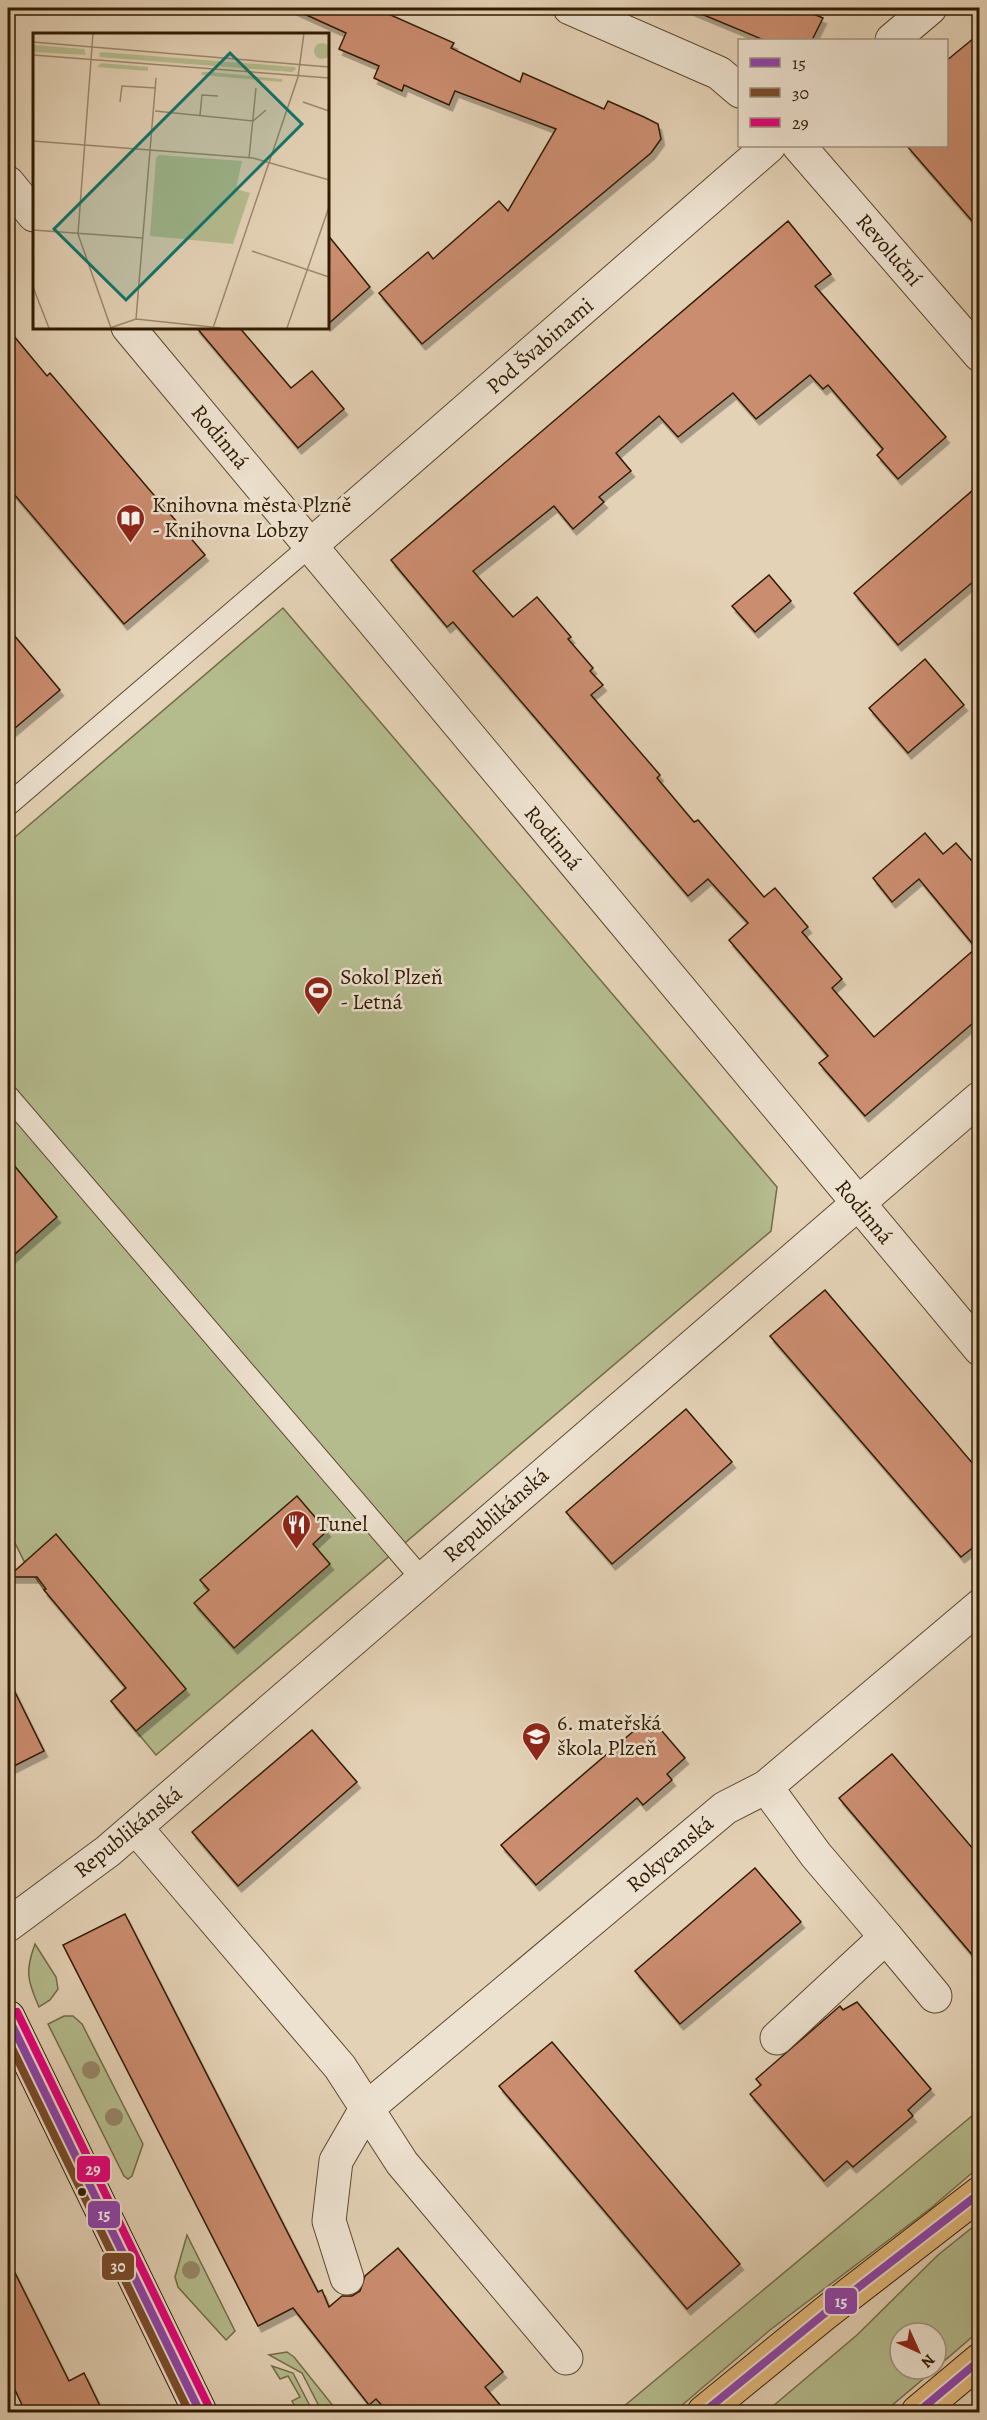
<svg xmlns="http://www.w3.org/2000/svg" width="987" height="2420" viewBox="0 0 987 2420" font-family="Alegreya,serif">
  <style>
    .green { fill: #b4bc8e; stroke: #726c47; stroke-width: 1.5 }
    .building { fill: #cb8d70; stroke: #301b00; stroke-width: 1.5; filter: url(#shadow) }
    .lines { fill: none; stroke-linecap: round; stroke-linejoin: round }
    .lane-casing { stroke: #5d492e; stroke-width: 23 }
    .street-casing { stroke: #5d492e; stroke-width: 35 }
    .secondary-casing { stroke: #301b00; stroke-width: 35 }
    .primary-casing { stroke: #301b00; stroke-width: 35 }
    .lane { stroke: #ede2d0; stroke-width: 21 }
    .street { stroke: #ede2d0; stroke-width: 33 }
    .secondary { stroke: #ede2d0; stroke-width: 33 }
    .primary { stroke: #e2b97b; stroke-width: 33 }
    .bus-1-casing { stroke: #ede2d0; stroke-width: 12 }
    .bus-2-casing { stroke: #ede2d0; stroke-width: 12 }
    .bus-3-casing { stroke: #ede2d0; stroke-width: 12 }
    .bus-1 { stroke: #8e44ad; stroke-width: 8 }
    .bus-2 { stroke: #7a4b2a; stroke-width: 8 }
    .bus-3 { stroke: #e5007d; stroke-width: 8 }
    .tree { fill: #97886a }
    .bus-dot { fill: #301b00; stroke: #ede2d0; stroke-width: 2 }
    .labels { text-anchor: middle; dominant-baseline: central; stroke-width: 5; stroke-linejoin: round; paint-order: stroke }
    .street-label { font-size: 22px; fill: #301b00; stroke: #ede2d0 }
    .poi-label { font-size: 22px; fill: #301b00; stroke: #ede2d0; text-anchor: start }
    .inset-road { fill: none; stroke: #9c896d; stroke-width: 1.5 }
    .view { fill: #0f766e; fill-opacity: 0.15; stroke: #0f766e; stroke-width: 3 }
    .inset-edge { fill: none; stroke: #301b00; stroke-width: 3 }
    .line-badge { stroke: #ede2d0; stroke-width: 2 }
    .badge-label { font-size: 16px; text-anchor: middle; font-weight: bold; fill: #fff }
  </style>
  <defs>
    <filter id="shadow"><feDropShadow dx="3.5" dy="6" stdDeviation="0" flood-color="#0004"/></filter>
  </defs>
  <rect width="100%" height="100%" fill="#e4d2b6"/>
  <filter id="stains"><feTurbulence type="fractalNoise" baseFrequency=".00333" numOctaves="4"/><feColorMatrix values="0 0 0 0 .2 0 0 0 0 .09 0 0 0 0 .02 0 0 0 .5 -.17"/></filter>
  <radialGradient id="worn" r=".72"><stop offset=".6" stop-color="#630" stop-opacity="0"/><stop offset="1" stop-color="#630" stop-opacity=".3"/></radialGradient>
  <g class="green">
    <path d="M283,608L777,1187L771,1231L156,1755L111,1701L126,1687L44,1590L24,1561L8,1529V843Z"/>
    <path d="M35,1944L56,1977L58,1989L50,2000L39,2007C27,1980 25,1971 35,1944Z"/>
    <path d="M64,2016H73L82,2024L143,2144L132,2176L128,2179L124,2176L48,2024Z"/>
    <path d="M979,2110V2167L931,2208L770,2330L674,2412H617Z"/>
    <path d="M979,2222V2331L936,2368V2333H900V2369H935L884,2412H766L857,2335L938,2255Z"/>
    <path d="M187,2235L235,2331L226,2340L178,2287L175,2277Z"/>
    <path d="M287,2352L294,2357L338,2412H322L302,2373L269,2355Z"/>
    <path d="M272,2366L293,2373L313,2412H298L292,2401L300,2397L288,2376L280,2379Z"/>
  </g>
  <g class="building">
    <path d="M291,8H375L454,43L451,48L520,82L523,73L604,109L608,101L644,117L658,124L661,139L651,153L422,344L379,293L428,252L433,259L499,201L508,211L556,129L455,91L449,105L404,85L402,91L374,78L379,66L339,49L346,33Z"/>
    <path d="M687,8H799L823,18L812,40H764Z"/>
    <path d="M980,33V230L907,146H946V61Z"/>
    <path d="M788,221L831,274L815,286L946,437L898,479L877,455L883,449L828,385L823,389L810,375L756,419L733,393L678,437L659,416L616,453L631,471L599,497L604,502L573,529L554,506L473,571L513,617L537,597L571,637L568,639L593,668L590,671L603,685L591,695L660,775L657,778L694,822L698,820L764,897L775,888L808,927L802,932L842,979L832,988L874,1037L976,948L919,879L892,902L873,878L925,833L943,854L956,843L980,870V1017L865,1116L819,1063L828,1056L729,940L748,923L708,879L688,896L453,622L447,627L391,560Z"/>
    <path d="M327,234L370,287L327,325Z"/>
    <path d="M196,327H239L291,388L312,371L344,409L298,448Z"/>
    <path d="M8,329L47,376L50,373L205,555L124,624L8,487Z"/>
    <path d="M980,484V576L898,645L854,593Z"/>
    <path d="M769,575L791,601L755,632L732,606Z"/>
    <path d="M8,628L60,690L8,734Z"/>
    <path d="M925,659L964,705L908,753L869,708Z"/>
    <path d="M8,1158L57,1217L8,1260Z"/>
    <path d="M825,1290L980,1472V1542L961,1557L770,1336Z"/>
    <path d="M686,1409L732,1462L612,1564L566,1512Z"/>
    <path d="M297,1496L327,1531L313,1544L330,1564L234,1648L194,1603L209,1590L200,1580Z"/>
    <path d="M56,1534L186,1689L136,1731L111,1701L126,1688L44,1590L46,1589L37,1577H8Z"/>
    <path d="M8,1678L44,1751L8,1769Z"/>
    <path d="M650,1717L685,1758L667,1774L672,1780L643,1805L637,1798L536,1885L501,1845Z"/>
    <path d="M312,1730L357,1782L238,1886L192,1832Z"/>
    <path d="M892,1754L980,1857V1964L839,1798Z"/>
    <path d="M755,1868L801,1922L680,2024L635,1971Z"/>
    <path d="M125,1914L318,2292L322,2290L329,2307L342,2296H352L360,2291L365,2276L398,2248L503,2372L485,2387L506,2412H388L376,2399L369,2405L293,2308L258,2326L63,1945Z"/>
    <path d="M857,2002L931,2089L908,2110L913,2116L853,2167L847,2161L824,2181L750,2094L761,2085L756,2079L840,2006L843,2010Z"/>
    <path d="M552,2042L740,2264L687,2309L499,2086Z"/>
    <path d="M8,2259L69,2381L84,2373L103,2412H8L22,2405L8,2375Z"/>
  </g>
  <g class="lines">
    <defs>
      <g id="lane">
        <path d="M8,805L310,546"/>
        <path d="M8,1096L422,1579"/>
      </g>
      <g id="street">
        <path d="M570,8L719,73L740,91"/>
        <path d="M892,40L930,8"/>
        <path d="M799,146L980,355"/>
        <path d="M8,183L34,215"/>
        <path d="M128,327L980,1349"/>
        <path d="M310,546L769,146"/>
        <path d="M766,1787L816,1855L886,1937L777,2038"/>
        <path d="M136,1828L340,2067L402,2163L566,2358"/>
        <path d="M8,1925L108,1851L980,1098"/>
        <path d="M886,1937L935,1996"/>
        <path d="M347,2278L329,2221L336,2161L366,2109L725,1808L766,1787L980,1606"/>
      </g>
      <path id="secondary" d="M8,2017L200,2412"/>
      <g id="primary">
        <path d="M704,2412L824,2314L980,2193"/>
        <path d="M918,2412L980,2360"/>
      </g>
    </defs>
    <use href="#lane" class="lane-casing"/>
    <use href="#street" class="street-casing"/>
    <use href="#secondary" class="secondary-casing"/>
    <use href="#primary" class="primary-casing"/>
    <use href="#lane" class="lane"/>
    <use href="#street" class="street"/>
    <use href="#secondary" class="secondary"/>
    <use href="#primary" class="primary"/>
    <defs>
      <g id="bus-1">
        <path d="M8,2017L200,2412"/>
        <path d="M704,2412L824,2314L980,2193"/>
        <path d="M918,2412L980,2360"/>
      </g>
      <path id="bus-2" d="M8,2040L189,2412"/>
      <path id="bus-3" d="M17,2012L209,2407"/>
    </defs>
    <use href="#bus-1" class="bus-1-casing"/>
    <use href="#bus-2" class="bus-2-casing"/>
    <use href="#bus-3" class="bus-3-casing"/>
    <use href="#bus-1" class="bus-1"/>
    <use href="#bus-2" class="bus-2"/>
    <use href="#bus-3" class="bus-3"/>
  </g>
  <g class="tree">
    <circle cx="91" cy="2070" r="9"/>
    <circle cx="114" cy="2117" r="9"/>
    <circle cx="191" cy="2270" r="9"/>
  </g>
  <defs>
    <symbol id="library-pin" viewBox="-11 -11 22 30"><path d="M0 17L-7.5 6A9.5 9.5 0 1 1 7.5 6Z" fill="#8f2418" stroke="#ede2d0"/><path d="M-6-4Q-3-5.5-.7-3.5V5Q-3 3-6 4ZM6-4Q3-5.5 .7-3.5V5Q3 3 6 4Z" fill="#fff"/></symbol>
    <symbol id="stadium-pin" viewBox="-11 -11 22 30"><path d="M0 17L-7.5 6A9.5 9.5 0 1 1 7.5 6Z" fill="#8f2418" stroke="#ede2d0"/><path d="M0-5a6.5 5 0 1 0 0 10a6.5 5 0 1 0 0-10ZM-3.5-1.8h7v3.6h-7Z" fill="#fff"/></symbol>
    <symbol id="restaurant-pin" viewBox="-11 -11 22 30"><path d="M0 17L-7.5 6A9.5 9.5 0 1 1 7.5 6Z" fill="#8f2418" stroke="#ede2d0"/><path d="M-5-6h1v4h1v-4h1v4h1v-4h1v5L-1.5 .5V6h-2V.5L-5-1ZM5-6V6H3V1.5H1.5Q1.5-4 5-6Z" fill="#fff"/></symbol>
    <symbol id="school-pin" viewBox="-11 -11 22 30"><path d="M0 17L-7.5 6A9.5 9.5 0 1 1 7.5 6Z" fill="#8f2418" stroke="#ede2d0"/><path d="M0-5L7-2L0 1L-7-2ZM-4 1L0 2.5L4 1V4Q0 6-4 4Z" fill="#fff"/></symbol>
  </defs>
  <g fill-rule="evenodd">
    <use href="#library-pin" x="114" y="502" width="33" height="45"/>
    <use href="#stadium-pin" x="302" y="974" width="33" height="45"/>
    <use href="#restaurant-pin" x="280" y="1508" width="33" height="45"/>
    <use href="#school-pin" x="520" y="1720" width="33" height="45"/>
  </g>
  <circle class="bus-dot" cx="82" cy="2192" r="5"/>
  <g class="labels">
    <g class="street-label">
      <text transform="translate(889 250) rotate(49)">Revoluční</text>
      <text transform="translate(540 346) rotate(-41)">Pod Švabinami</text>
      <text transform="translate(220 437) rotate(50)">Rodinná</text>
      <text transform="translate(553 838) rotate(50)">Rodinná</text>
      <text transform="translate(864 1212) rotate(50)">Rodinná</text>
      <text transform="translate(496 1515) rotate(-41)">Republikánská</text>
      <text transform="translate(128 1832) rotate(-39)">Republikánská</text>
      <text transform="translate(670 1854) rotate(-40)">Rokycanská</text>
    </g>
    <g class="poi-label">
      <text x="152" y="505">Knihovna města Plzně<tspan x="152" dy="25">- Knihovna Lobzy</tspan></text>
      <text x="340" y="977">Sokol Plzeň<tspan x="340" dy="25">- Letná</tspan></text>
      <text x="317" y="1524">Tunel</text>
      <text x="557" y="1723">6. mateřská<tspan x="557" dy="25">škola Plzeň</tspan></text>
    </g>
  </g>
  <g transform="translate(33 33)">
    <rect width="296" height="296" fill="#e4d2b6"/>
    <path d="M281 18a8 8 0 1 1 16 0a8 8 0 1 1-16 0ZM0,12L51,16L53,22L0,19ZM67,19L262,34L263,36L259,39L66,24ZM68,30L115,34V38L64,34ZM169,39H177L249,46V49L168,42ZM126,122L209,128L203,156L217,160L200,211L117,203L123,125Z" fill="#b4bc8e"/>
    <path class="inset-road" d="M60,0L45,201L78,295M105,0H126M0,9L296,34M0,22L296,45M87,69L89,53L123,55M270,69L296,78M122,78L220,88L233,77M167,82L169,62L185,63M0,108L220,125L296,147M216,125L223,55M0,197L110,205M219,218L296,244M0,254L16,295M103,286L123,45M77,295L103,286L188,295M180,295L265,44L271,0M254,295L296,174"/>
    <path class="view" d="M197,20L269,91L93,267L21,196Z"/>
    <rect width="296" height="296" class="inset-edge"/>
  </g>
  <g class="line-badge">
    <rect x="76" y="2155" width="35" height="28" rx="6" fill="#e5007d"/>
    <rect x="87" y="2200" width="34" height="29" rx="6" fill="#8e44ad"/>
    <rect x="101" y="2252" width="34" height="29" rx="6" fill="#7a4b2a"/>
    <rect x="824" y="2287" width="34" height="28" rx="6" fill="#8e44ad"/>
  </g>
  <g class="badge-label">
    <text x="93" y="2175">29</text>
    <text x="104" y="2220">15</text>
    <text x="118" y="2272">30</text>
    <text x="841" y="2307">15</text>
  </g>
  <rect width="987" height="2420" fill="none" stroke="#e4d2b6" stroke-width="30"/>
  <rect x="9" y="9" width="969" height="2402" fill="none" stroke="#301b00" stroke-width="3"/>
  <rect x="15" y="15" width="957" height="2390" fill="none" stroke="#301b00" stroke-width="1.5"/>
  <rect x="738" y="39" width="210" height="108" fill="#ede2d0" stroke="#a1927d" stroke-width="1.5"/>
  <rect x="750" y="58" width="30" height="9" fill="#8e44ad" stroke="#a1927d" stroke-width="1.5"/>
  <text x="792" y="69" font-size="18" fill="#301b00">15</text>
  <rect x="750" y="88" width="30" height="9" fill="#7a4b2a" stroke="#a1927d" stroke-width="1.5"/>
  <text x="792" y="99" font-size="18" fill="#301b00">30</text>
  <rect x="750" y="118" width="30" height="9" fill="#e5007d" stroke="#a1927d" stroke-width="1.5"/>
  <text x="792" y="129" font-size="18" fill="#301b00">29</text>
  <g transform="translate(918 2351) rotate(135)"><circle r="28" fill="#ede2d0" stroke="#a1927d" stroke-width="1.5"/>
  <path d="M0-4.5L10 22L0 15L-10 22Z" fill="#8f2418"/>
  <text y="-9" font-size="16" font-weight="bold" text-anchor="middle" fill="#301b00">N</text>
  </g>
  <rect width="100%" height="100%" filter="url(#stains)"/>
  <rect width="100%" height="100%" fill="url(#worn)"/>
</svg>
